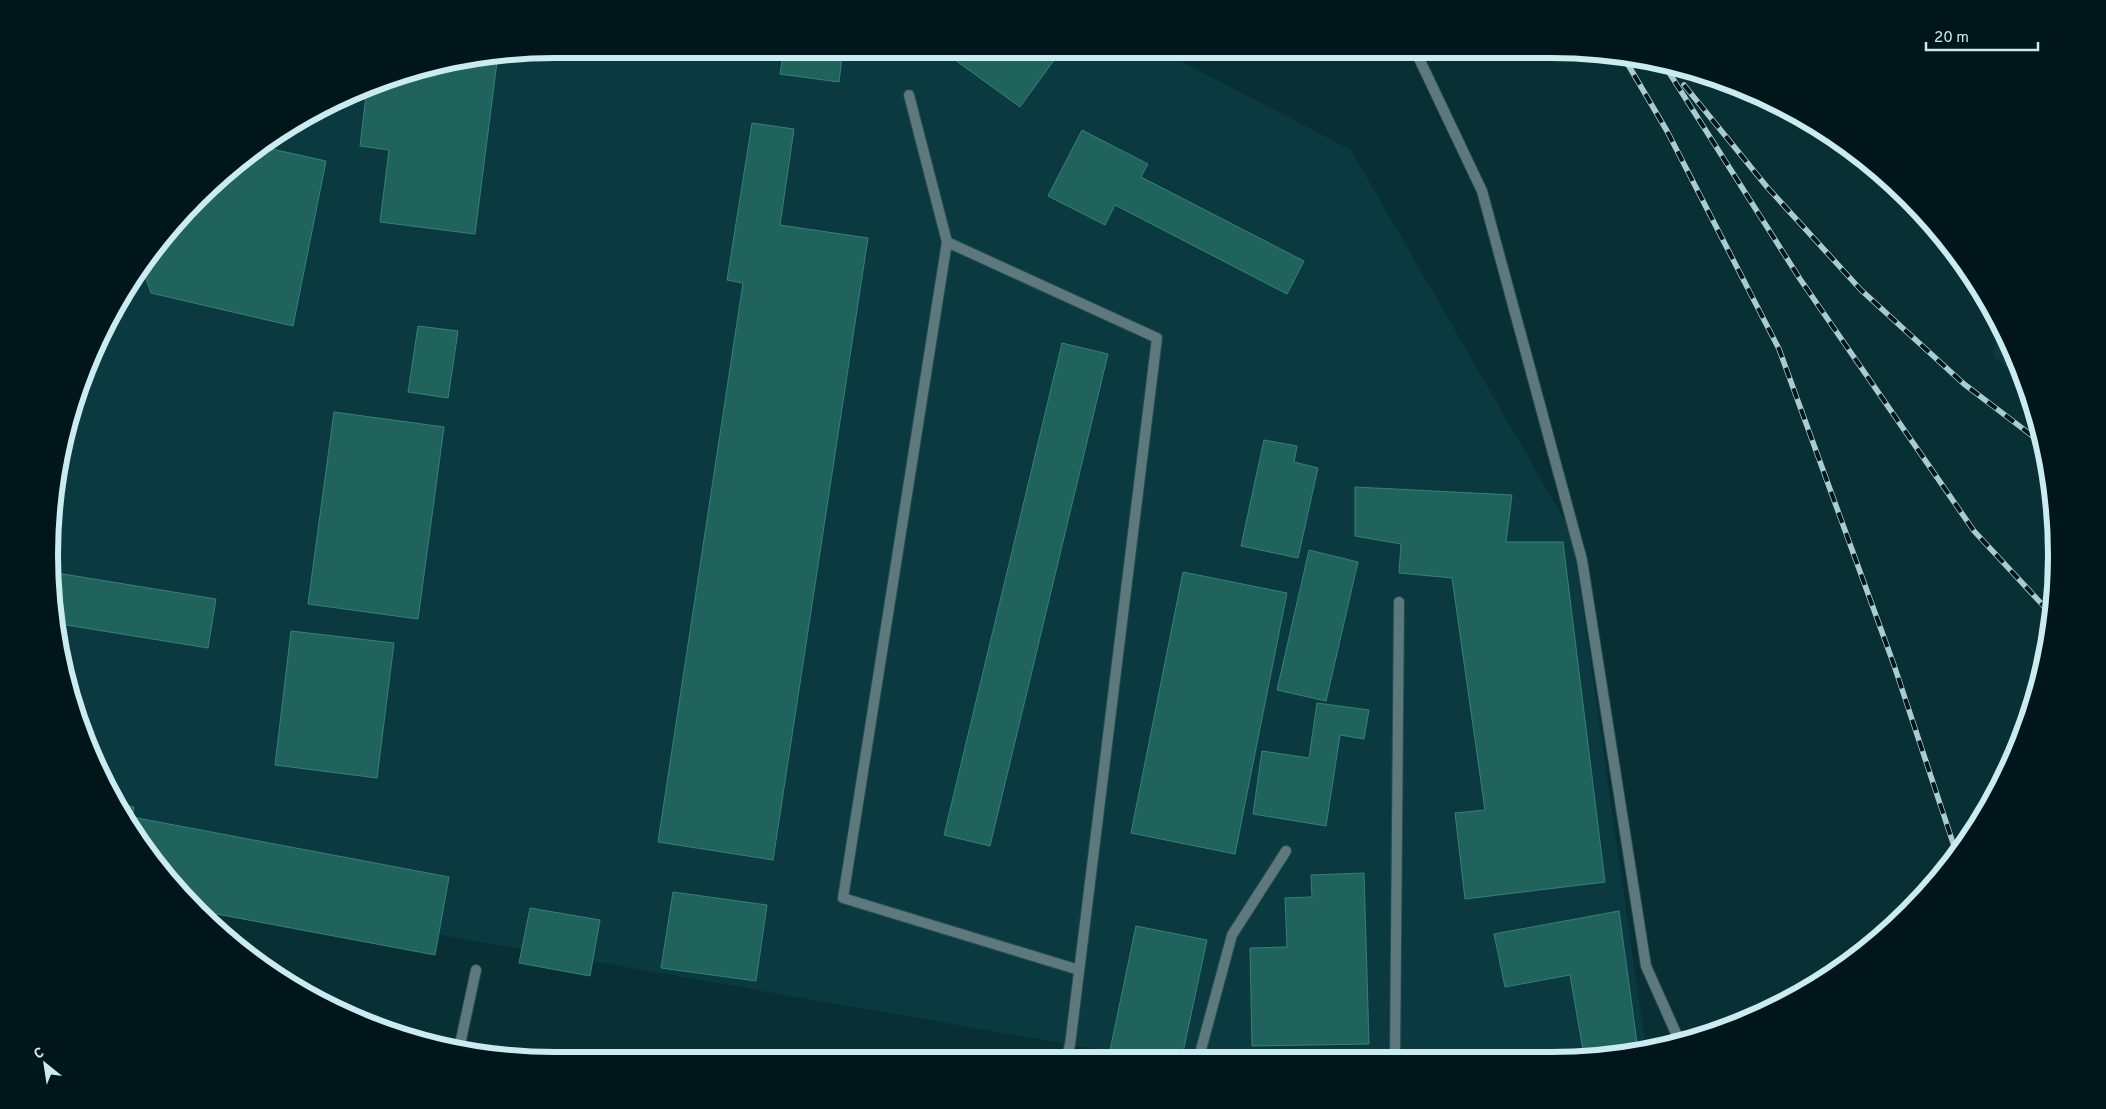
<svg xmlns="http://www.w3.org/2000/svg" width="2106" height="1109" viewBox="0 0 2106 1109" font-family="Overpass,sans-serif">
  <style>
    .built { fill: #0a3a40 }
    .building { fill: #20625c; stroke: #398079 }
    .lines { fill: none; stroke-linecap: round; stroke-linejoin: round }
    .lane-casing { stroke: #264d52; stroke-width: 12 }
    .lane { stroke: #5e797d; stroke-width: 10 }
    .rail-casing { stroke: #a9ccd1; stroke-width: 5.5 }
    .rail { stroke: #00161a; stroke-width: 4; stroke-dasharray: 11; stroke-linecap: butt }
    .rim { fill: none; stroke: #caecf1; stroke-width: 6 }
  </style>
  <rect width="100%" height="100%" fill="#072f34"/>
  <g class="built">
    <path d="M555,49H1158L1351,150L1572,533L1646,1048L1618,1056L1141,1057L178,889L134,836L101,778L66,686L53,620L50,521L66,424L87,361L134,274L174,221L246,153L302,116L392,76L456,58Z"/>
    <path d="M1999,322L2025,380L1993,357Z"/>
  </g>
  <g class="building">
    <path d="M784,49H843L839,82L780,74Z"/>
    <path d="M946,49H1062L1020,107L944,52Z"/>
    <path d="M498,54L475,234L380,222L389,150L360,146L367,87L392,76L456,58Z"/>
    <path d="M752,123L794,129L780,225L868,238L773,860L658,842L743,283L727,280Z"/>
    <path d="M1082,130L1148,164L1141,177L1304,261L1287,294L1115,205L1105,225L1048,196Z"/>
    <path d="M258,146L326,161L293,326L151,293L141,264L174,221L246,153Z"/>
    <path d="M418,326L458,331L448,398L408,392Z"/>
    <path d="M1062,343L1108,354L990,846L944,835Z"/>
    <path d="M334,412L444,427L418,619L308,604Z"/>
    <path d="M1264,440L1297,446L1294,462L1318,468L1298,558L1241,546Z"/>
    <path d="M1355,487L1512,495L1506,542H1563L1605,882L1465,899L1455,813L1485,810L1452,578L1399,573L1401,544L1355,536Z"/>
    <path d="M1309,550L1358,562L1326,701L1277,690Z"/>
    <path d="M51,572L216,599L208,648L54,623Z"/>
    <path d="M1183,572L1287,593L1235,854L1131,833Z"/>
    <path d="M291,631L394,643L377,778L275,765Z"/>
    <path d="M1317,703L1369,710L1364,739L1340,735L1326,826L1253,814L1262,751L1309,758Z"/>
    <path d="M115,803L134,807L132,817L449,877L435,955L195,910L134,836Z"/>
    <path d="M1364,873L1369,1044L1252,1046L1250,948L1287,947L1285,898L1312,897L1311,875Z"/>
    <path d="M673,892L767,905L756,981L661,968Z"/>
    <path d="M530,908L600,920L590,976L519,963Z"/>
    <path d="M1619,911L1638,1050L1618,1056H1584L1570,975L1505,987L1494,934Z"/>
    <path d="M1136,926L1207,940L1182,1057H1122L1109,1055Z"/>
  </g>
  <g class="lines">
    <defs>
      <g id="lane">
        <path d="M1415,50L1482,191L1582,560L1646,966L1679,1040"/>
        <path d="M909,95L947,242"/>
        <path d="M459,1049L476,970"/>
        <path d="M1199,1057L1232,935L1286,851"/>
        <path d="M1395,1057L1399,602"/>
        <path d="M1066,1058L1070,1045L1157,338L947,242L843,898L1079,970"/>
      </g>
    </defs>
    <use href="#lane" class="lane-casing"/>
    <use href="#lane" class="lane"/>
    <defs>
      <g id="rail">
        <path d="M1623,56L1667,131L1779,349L1894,665L1956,852"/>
        <path d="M1663,63L1800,279L1974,531L2052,615"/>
        <path d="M1684,85L1767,187L1861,290L1964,384L2043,444"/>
      </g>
    </defs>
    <use href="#rail" class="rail-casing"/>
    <use href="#rail" class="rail"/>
  </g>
  <path d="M0 0H2106V1109H0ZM555 58H1551A497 497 0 0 1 2048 555V555A497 497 0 0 1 1551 1052H555A497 497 0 0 1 58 555V555A497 497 0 0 1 555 58Z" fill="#00161a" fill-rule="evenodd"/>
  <path class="rim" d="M555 58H1551A497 497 0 0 1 2048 555V555A497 497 0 0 1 1551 1052H555A497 497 0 0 1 58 555V555A497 497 0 0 1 555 58Z"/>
  <g transform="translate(45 1064) rotate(330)" stroke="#00161a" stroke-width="4" paint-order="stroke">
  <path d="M0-4L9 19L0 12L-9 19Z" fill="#caecf1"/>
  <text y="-8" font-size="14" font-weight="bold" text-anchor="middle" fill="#caecf1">С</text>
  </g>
  <path d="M1926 42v8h112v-8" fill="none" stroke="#caecf1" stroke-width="2.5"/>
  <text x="1934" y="42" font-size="15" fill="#caecf1" stroke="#00161a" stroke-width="4" paint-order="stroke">20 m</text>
</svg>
